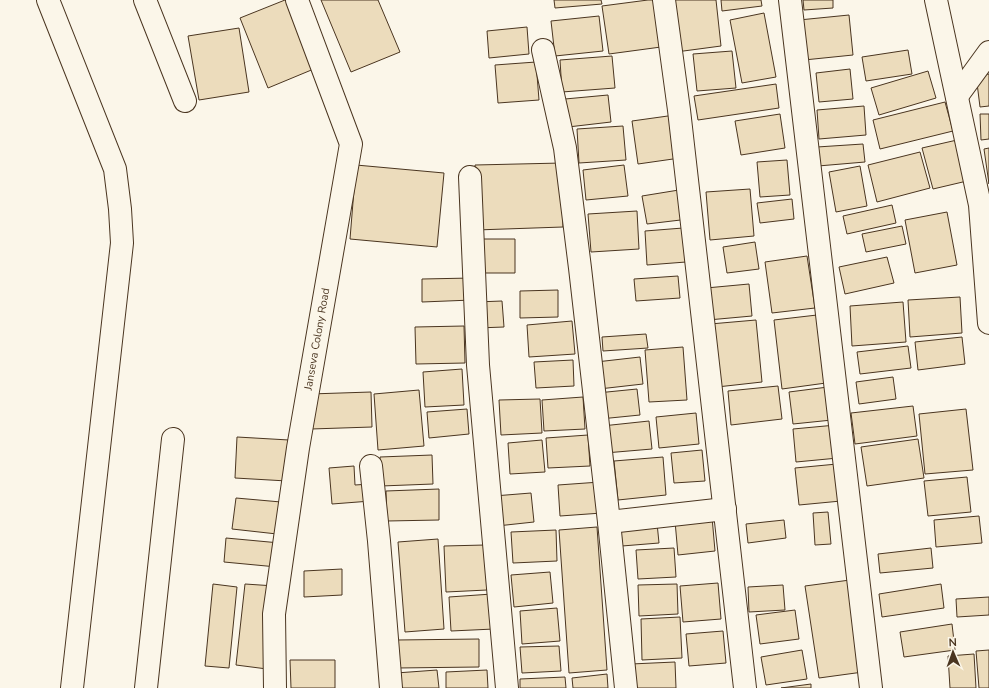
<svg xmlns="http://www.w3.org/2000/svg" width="989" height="688" viewBox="0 0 989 688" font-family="'Nunito Sans',sans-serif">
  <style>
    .building { fill: #ecdcbc; stroke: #4a3520 }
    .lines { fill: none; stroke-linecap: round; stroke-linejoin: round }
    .minor-casing { stroke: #4a3520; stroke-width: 24 }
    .minor { stroke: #fbf6e9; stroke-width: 22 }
    .labels { text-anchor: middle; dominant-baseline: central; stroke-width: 3; stroke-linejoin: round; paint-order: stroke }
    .street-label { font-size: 11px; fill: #4a3520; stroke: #fbf6e9 }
  </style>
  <rect width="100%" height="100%" fill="#fbf6e9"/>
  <g class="building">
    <path d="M285,0H294L321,66L268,88L240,18Z"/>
    <path d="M321,0H378L400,52L351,72Z"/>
    <path d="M554,0H601L602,4L555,8Z"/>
    <path d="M648,0H654L661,47L609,54L602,6Z"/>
    <path d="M669,0H716L721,46L676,52Z"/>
    <path d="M721,0H761L762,6L722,11Z"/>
    <path d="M803,0H833V8L804,10Z"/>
    <path d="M764,13L776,77L742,83L730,20Z"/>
    <path d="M849,15L853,55L804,60L799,20Z"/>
    <path d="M599,16L603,51L555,56L551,21Z"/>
    <path d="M527,27L529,54L489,58L487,31Z"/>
    <path d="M239,28L249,92L199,100L188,36Z"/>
    <path d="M908,50L912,74L866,81L862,57Z"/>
    <path d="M732,51L736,88L697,91L693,54Z"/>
    <path d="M612,56L615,88L562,92L560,60Z"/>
    <path d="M536,62L539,100L498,103L495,65Z"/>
    <path d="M850,69L853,99L819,102L816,73Z"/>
    <path d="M928,71L936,98L879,115L871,88Z"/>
    <path d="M989,74V106L980,107L976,75Z"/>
    <path d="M776,84L779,108L698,120L694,96Z"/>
    <path d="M608,95L611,122L568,127L565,99Z"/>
    <path d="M945,102L953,131L880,149L873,120Z"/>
    <path d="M864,106L866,135L819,139L817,110Z"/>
    <path d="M780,114L785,148L741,155L735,121Z"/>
    <path d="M980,114H989V139L981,140Z"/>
    <path d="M675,115L680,158L638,164L632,121Z"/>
    <path d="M623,126L626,160L579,163L577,129Z"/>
    <path d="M957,140L967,181L933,189L922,148Z"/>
    <path d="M863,144L865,162L818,166L817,147Z"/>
    <path d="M989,148V184L984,149Z"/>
    <path d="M920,152L930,188L877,202L868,165Z"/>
    <path d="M787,160L790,195L760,197L757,162Z"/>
    <path d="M562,163L563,227L476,230L475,165Z"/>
    <path d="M356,165L444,173L437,247L350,239Z"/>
    <path d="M624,165L628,196L586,200L583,170Z"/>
    <path d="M860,166L867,206L836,212L829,172Z"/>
    <path d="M685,189L689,219L647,224L642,196Z"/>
    <path d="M750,189L754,236L710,240L706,192Z"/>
    <path d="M792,199L794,219L760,223L757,203Z"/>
    <path d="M892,205L896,223L847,234L843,216Z"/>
    <path d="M637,211L639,249L591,252L588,214Z"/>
    <path d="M947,212L957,265L915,273L905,220Z"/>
    <path d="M902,226L906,244L866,252L862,234Z"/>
    <path d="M683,228L686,262L647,265L645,231Z"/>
    <path d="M476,239H515V273H475Z"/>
    <path d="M755,242L759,269L727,273L723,247Z"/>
    <path d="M807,256L815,308L772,313L765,262Z"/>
    <path d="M887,257L894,283L845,294L839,267Z"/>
    <path d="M678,276L680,298L636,301L634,279Z"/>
    <path d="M472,278V300L422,302V279Z"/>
    <path d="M749,284L752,316L708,320L706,288Z"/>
    <path d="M558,290V317L520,318V291Z"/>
    <path d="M960,297L962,333L910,337L908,300Z"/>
    <path d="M502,301L504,327L477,328L476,302Z"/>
    <path d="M903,302L906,342L852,346L850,306Z"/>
    <path d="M817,315L826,383L782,389L774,320Z"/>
    <path d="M756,320L762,382L717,387L710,324Z"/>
    <path d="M572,321L575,354L529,357L527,325Z"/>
    <path d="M464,326L465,363L416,364L415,327Z"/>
    <path d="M646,334L648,348L603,351L602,337Z"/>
    <path d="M962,337L965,364L918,370L915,342Z"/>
    <path d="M908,346L911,368L860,374L857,352Z"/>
    <path d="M683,347L687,400L649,402L645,350Z"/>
    <path d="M640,357L643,384L599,389L596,362Z"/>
    <path d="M573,360L574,386L536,388L534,362Z"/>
    <path d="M462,369L464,405L425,407L423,372Z"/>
    <path d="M893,377L896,399L859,404L856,382Z"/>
    <path d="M778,386L782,419L731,425L728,391Z"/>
    <path d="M828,387L832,420L793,424L789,392Z"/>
    <path d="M637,389L640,415L600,419L597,393Z"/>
    <path d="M419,390L424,446L378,450L374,394Z"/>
    <path d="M371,392L372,427L311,429L310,394Z"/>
    <path d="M583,397L585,429L544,431L542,400Z"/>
    <path d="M540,399L542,433L501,435L499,400Z"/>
    <path d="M913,406L917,436L855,444L851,413Z"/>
    <path d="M467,409L469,434L429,438L427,412Z"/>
    <path d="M966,409L973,470L925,474L919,414Z"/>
    <path d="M696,413L699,444L659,448L656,417Z"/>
    <path d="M649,421L652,449L605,453L602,426Z"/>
    <path d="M836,425L838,458L796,462L793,429Z"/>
    <path d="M588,435L590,466L548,468L546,438Z"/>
    <path d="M237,437L289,440L287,481L235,478Z"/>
    <path d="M918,439L924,478L867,486L861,447Z"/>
    <path d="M542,440L545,472L510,474L508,443Z"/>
    <path d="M702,450L705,481L674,483L671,453Z"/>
    <path d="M432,455L433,484L381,486L380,457Z"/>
    <path d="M663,457L666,495L618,500L614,461Z"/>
    <path d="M837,464L841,501L799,505L795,468Z"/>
    <path d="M354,466L355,485L370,484L371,501L332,504L329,468Z"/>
    <path d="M967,477L971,512L928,516L924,481Z"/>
    <path d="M600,482L602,513L560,516L558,485Z"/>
    <path d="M439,489V520L387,521L386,491Z"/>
    <path d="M531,493L534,522L497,526L494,496Z"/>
    <path d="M236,498L281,502L277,534L232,529Z"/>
    <path d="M828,512L831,544L815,545L813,513Z"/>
    <path d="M979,516L982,543L936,547L934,520Z"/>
    <path d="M712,517L715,551L678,555L675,521Z"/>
    <path d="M784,520L786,538L748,543L746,524Z"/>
    <path d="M657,523L659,543L622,546L621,526Z"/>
    <path d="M597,527L607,670L569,673L559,530Z"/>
    <path d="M556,530L557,561L513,563L511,532Z"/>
    <path d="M226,538L280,543L277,567L224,562Z"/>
    <path d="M438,539L444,629L405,632L398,542Z"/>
    <path d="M485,545L487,590L446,592L444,546Z"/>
    <path d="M674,548L676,577L638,579L636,550Z"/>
    <path d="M931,548L933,568L880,573L878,554Z"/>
    <path d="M342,569V595L304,597V571Z"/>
    <path d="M550,572L553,603L514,607L511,575Z"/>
    <path d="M850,580L863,672L819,678L805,586Z"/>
    <path d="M718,583L721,619L683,622L680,586Z"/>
    <path d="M213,584L237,587L229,668L205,666Z"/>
    <path d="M245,584L275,586L267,669L236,665Z"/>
    <path d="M677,584L678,614L639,616L638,585Z"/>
    <path d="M941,584L944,608L882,617L879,594Z"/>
    <path d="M783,585L785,610L749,612L748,587Z"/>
    <path d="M492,594L494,629L451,631L449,597Z"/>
    <path d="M989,597V615L957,617L956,599Z"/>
    <path d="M557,608L560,641L522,644L520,611Z"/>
    <path d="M795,610L799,639L760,644L756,615Z"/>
    <path d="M680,617L682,658L642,660L641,619Z"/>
    <path d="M952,624L955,650L904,657L900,632Z"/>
    <path d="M723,631L726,663L689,666L686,634Z"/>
    <path d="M479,639V667L397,668V640Z"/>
    <path d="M559,646L561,671L522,673L520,647Z"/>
    <path d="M802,650L807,679L766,685L761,657Z"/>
    <path d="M989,650V688H979L976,651Z"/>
    <path d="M974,654L976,688H950L948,656Z"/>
    <path d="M290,660H335V688H291Z"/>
    <path d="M675,662L676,688H633L631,664Z"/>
    <path d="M437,670L439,688H397L396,673Z"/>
    <path d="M487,670L488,688H446V672Z"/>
    <path d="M607,674L608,688H573L572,678Z"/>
    <path d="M565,677L566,688H520V679Z"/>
    <path d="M811,684V688H781Z"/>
  </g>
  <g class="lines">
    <defs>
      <g id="minor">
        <path d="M48,0L115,169L120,209L122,243L72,688"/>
        <path d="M145,0L185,101"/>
        <path d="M664,0L679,110L745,688"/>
        <path d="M790,0L871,688"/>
        <path d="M936,0L980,205L989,323"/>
        <path d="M543,50L565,148L580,268L609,522L626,688"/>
        <path d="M957,96L989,52"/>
        <path d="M470,177L478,365L507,688"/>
        <path d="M371,466L379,541L391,688"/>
        <path d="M609,522L725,509"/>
        <path d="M146,688L173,439"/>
        <path d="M275,688L274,614L298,448L351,144L297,0"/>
      </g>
    </defs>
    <use href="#minor" class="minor-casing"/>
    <use href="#minor" class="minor"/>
  </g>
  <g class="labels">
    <g class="street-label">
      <text transform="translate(317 339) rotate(-80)">Janseva Colony Road</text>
    </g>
  </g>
  <g transform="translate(953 652) rotate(358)" stroke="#fbf6e9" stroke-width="3" paint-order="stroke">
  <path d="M0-3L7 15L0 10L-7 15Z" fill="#4a3520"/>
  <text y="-6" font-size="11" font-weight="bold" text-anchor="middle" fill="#4a3520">N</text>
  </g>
</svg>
